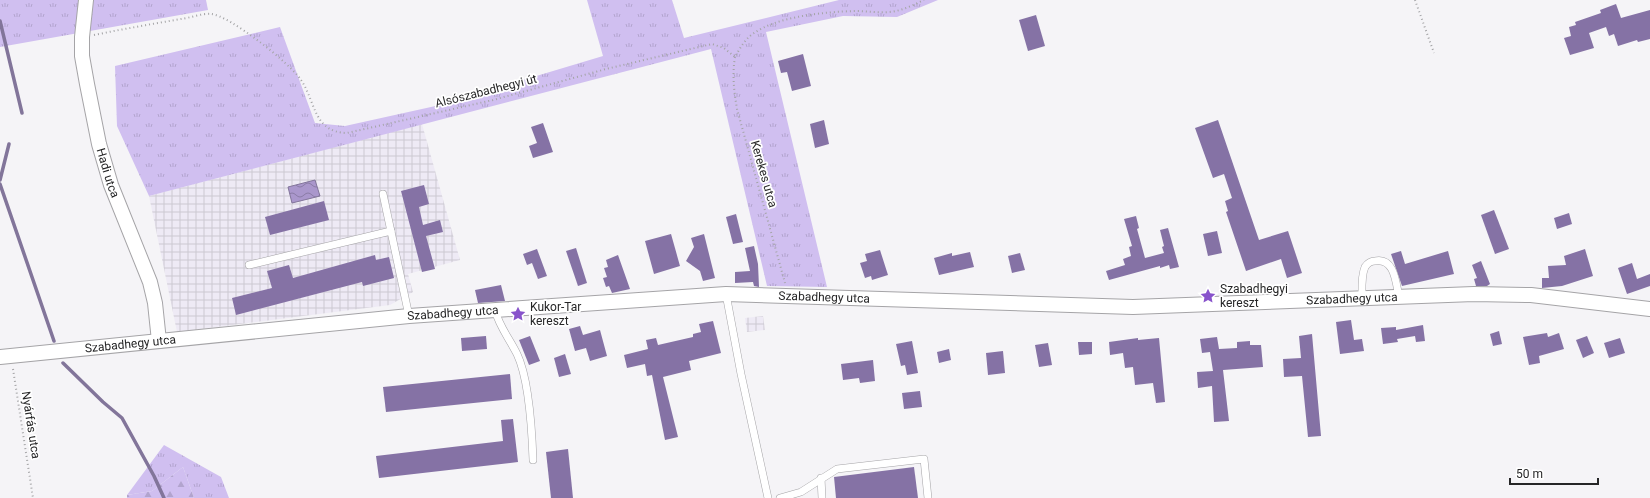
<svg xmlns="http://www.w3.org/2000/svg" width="1650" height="498" viewBox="0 0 1650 498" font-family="Roboto,sans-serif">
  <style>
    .industrial { fill: url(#industrial-grid) }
    .grass { fill: url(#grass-tufts) }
    .forest { fill: url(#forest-firs) }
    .water { fill: url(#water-waves); stroke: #82759a }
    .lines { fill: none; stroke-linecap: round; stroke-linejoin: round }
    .stream { stroke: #82759a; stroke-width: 3.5 }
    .building { fill: #8572a5 }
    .service-casing { stroke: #a5a4a7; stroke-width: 8 }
    .minor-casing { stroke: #a5a4a7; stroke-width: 16 }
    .path { stroke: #a4a4a6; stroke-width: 2; stroke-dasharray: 1 3; stroke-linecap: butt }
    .service { stroke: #fff; stroke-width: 7 }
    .minor { stroke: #fff; stroke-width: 14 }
    .labels { text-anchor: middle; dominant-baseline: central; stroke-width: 3.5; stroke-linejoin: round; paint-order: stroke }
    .street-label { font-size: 12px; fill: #262627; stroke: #fff }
    .poi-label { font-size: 12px; fill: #262627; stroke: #fff; text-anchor: start }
  </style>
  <defs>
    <pattern id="industrial-grid" width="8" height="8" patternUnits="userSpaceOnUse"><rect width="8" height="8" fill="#eeeaf5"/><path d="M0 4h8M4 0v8" fill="none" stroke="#ccc9d2"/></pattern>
    <pattern id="grass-tufts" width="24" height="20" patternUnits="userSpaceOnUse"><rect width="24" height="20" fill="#d0bff0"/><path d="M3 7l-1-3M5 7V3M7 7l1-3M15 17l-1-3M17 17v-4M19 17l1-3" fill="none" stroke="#b2a4ce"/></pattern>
    <pattern id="forest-firs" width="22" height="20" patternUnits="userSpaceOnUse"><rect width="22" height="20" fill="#d0bff0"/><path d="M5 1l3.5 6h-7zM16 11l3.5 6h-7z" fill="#b2a4ce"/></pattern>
    <pattern id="water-waves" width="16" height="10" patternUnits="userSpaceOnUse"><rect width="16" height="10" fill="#aa97cc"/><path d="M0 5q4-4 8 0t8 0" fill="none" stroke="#8a7ba6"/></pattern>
  </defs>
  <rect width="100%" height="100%" fill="#f5f4f7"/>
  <g class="industrial">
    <path d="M422,124L460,260L408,274L413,292L390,305L177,332L149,196Z"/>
    <path d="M763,316L765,330L747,332L745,318Z"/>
  </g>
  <g class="grass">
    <path d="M0,0H206L208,10L0,47Z"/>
    <path d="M587,0H672L684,38L839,0H938L897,17L843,16L766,32L827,287L767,286L711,49L149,196L117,126L115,66L280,27L315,123L345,126L440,105L603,56Z"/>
    <path d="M164,445L221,477L229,498H194L183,467L152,491L127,495Z"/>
  </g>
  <path class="forest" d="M183,467L194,498H127V495L152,491Z"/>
  <path class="water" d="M315,180L320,196L292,203L288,187Z"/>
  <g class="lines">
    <g class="stream">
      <path d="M0,21L22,113"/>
      <path d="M0,180L9,144"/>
      <path d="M0,184L54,341"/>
      <path d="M63,363L103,402L122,418L154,476L164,498"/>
    </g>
  </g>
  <g class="building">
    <path d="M1616,4L1621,18L1650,10V39L1638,42L1637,40L1618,46L1614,34L1609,36L1606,27L1589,33L1594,48L1570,55L1564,38L1571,36L1569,27L1576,25L1575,22L1601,13L1600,10Z"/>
    <path d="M1036,15L1045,46L1028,51L1019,20Z"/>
    <path d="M803,54L811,86L792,91L787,72L781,73L778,61Z"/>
    <path d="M824,120L829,144L815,148L810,124Z"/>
    <path d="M1218,120L1259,240L1288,231L1302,273L1287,278L1281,259L1246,271L1226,212L1228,211L1225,201L1232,198L1224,174L1213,178L1195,128Z"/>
    <path d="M543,123L553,152L533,158L529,146L537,143L531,127Z"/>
    <path d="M424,185L429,204L419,207L423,225L440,220L443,232L426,236L435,269L422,272L401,191Z"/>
    <path d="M324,201L329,220L270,235L265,217Z"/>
    <path d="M1494,210L1509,249L1495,254L1481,215Z"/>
    <path d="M1569,213L1572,224L1557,229L1554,218Z"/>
    <path d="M736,214L743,242L733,244L726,217Z"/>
    <path d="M1136,216L1139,228L1137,229L1145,258L1164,253L1162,247L1164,246L1160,230L1168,228L1179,267L1170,269L1169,265L1160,268V266L1109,280L1106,271L1125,265L1123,259L1131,256L1129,247L1132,246L1124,219Z"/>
    <path d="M1217,231L1222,253L1208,256L1203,234Z"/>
    <path d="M671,234L680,266L654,274L645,241Z"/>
    <path d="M704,234L715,278L703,281L700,271L686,261L694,247L691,238Z"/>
    <path d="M754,246L758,264L759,287L754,286L753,282L735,283V272L750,271L745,248Z"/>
    <path d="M576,248L587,283L578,286L566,251Z"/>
    <path d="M537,249L547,276L538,279L532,263L527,265L523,254Z"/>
    <path d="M1585,249L1593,276L1562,286L1542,288V278H1549L1548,266L1566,265L1564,256Z"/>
    <path d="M880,250L888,275L872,280L871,276L865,278L860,263L867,261L865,254Z"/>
    <path d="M1401,251L1405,264L1448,251L1454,274L1402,286L1391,254Z"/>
    <path d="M970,252L974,267L939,275L934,258L952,253V256Z"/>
    <path d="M1020,253L1025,270L1012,273L1008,256Z"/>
    <path d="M375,255L376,260L389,257L394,278L363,286L362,282L236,315L232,298L272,288L267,271L289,265L293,278Z"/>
    <path d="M618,255L630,289L612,293L609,286L606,287L603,278L607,277L604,268L608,267L606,260Z"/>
    <path d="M1481,261L1490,284L1487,286H1476L1474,279L1477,278L1472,265Z"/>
    <path d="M1632,263L1637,279L1650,274V286L1627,294L1618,268Z"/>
    <path d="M501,285L505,301L478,303L475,290Z"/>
    <path d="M1351,320L1354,340L1362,339L1364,351L1340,354L1336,322Z"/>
    <path d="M713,321L721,353L689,361L691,370L663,377L678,437L665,440L652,375L647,376L645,364L627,368L624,355L648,349L646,340L656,338L658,345L693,337V334L701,332L699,324Z"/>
    <path d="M1423,325L1425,341L1416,342L1415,336L1397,339L1398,342L1383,344L1381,328L1396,327V330Z"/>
    <path d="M580,326L583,335L600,330L607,356L590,361L586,348L575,351L569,329Z"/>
    <path d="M1499,331L1502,344L1493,346L1490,334Z"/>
    <path d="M1547,333L1548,337L1559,333L1564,349L1539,356L1540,363L1529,365L1523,337Z"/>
    <path d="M1312,334L1321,436L1308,437L1302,376L1284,377L1283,359L1301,358L1299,336Z"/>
    <path d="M486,336L487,349L462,351L461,338Z"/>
    <path d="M530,336L540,361L529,365L519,340Z"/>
    <path d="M1587,336L1594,353L1583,358L1576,340Z"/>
    <path d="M1217,337L1219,349L1237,348V342L1250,341V345H1261L1263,367L1223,370L1229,421L1214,422L1212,386L1198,388L1197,372L1213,371L1210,352L1202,353L1200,339Z"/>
    <path d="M1138,338V340L1159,338L1165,402L1156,403L1153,383L1135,385L1133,367L1125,368L1123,353L1110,355L1109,342Z"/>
    <path d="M1620,338L1625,353L1609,358L1604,343Z"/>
    <path d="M912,341L918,373L907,375L905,365L901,366L896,344Z"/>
    <path d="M1078,342H1092V354L1079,355Z"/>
    <path d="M1048,343L1052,365L1039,367L1035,345Z"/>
    <path d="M949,349L951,360L939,363L937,352Z"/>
    <path d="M1003,351L1005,373L988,375L986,353Z"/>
    <path d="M565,354L571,374L559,377L554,358Z"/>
    <path d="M873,360L875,381L860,383L859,378L843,380L841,364Z"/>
    <path d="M510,374L512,399L386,412L383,387Z"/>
    <path d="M920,391L922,407L904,409L902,393Z"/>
    <path d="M513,419L518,462L379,478L376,456L503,441L501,420Z"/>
    <path d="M568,449L573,498H551L546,452Z"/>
    <path d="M914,467L918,498H836L834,477Z"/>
  </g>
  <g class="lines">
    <defs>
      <g id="service">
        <path d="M383,194L409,316"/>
        <path d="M249,265L391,231"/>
        <path d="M726,294L741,374L768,498"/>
        <path d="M1362,298C1362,289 1361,276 1365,267C1367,264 1371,261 1375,261C1395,257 1396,284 1399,297"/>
        <path d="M495,310C499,326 509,338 517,354C529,379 532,432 533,460"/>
        <path d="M821,478L822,498"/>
        <path d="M780,498L801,492L837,469L924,459L928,498"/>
      </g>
      <g id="minor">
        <path id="s1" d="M86,0L82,37V56L87,84L99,144L111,185L150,282L155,303L159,341"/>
        <path id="s2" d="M0,357L409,316L726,294L1133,307L1474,294L1531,295L1650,309"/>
      </g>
    </defs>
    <use href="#service" class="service-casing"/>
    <use href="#minor" class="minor-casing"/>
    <g class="path">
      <path d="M1415,0L1434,53"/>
      <path d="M94,35C123,29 152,24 181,19C190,18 202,13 211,14C229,15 291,64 301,80C316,102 313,132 347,133L493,100L606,69L712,44L724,48L735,57C740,48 745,39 754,33C779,16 825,12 855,11C867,11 878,13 889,12C902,11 913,5 924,0"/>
      <path d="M735,57C732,75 734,91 737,109L785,283"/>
      <path d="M13,369L33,498"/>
    </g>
    <use href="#service" class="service"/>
    <use href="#minor" class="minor"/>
  </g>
  <defs>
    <symbol id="sight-bare" viewBox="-9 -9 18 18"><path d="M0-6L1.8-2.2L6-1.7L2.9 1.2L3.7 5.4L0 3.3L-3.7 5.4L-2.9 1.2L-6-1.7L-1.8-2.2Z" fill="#8853cb" stroke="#fff" stroke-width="2.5" paint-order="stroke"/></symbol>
  </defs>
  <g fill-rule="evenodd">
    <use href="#sight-bare" x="1197" y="285" width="22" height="22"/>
    <use href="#sight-bare" x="507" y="303" width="22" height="22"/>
  </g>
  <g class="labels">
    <g class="street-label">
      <text transform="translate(486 91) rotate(-14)">Alsószabadhegyi út</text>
      <text stroke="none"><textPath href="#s1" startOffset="176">Hadi utca</textPath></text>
      <text transform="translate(764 174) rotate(74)">Kerekes utca</text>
      <text stroke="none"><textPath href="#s2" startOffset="827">Szabadhegy utca</textPath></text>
      <text stroke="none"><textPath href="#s2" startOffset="1355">Szabadhegy utca</textPath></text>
      <text stroke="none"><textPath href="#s2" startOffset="455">Szabadhegy utca</textPath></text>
      <text stroke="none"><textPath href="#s2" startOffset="131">Szabadhegy utca</textPath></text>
      <text transform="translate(31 425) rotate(81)">Nyárfás utca</text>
    </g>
    <g class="poi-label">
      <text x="1220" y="289">Szabadhegyi<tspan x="1220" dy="14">kereszt</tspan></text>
      <text x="530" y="307">Kukor-Tar<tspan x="530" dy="14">kereszt</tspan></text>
    </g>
  </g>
  <path d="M1510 478v6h88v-6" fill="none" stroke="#262627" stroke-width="2"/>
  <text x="1516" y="478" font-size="12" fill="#262627" stroke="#ffffff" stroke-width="3" paint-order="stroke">50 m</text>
</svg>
